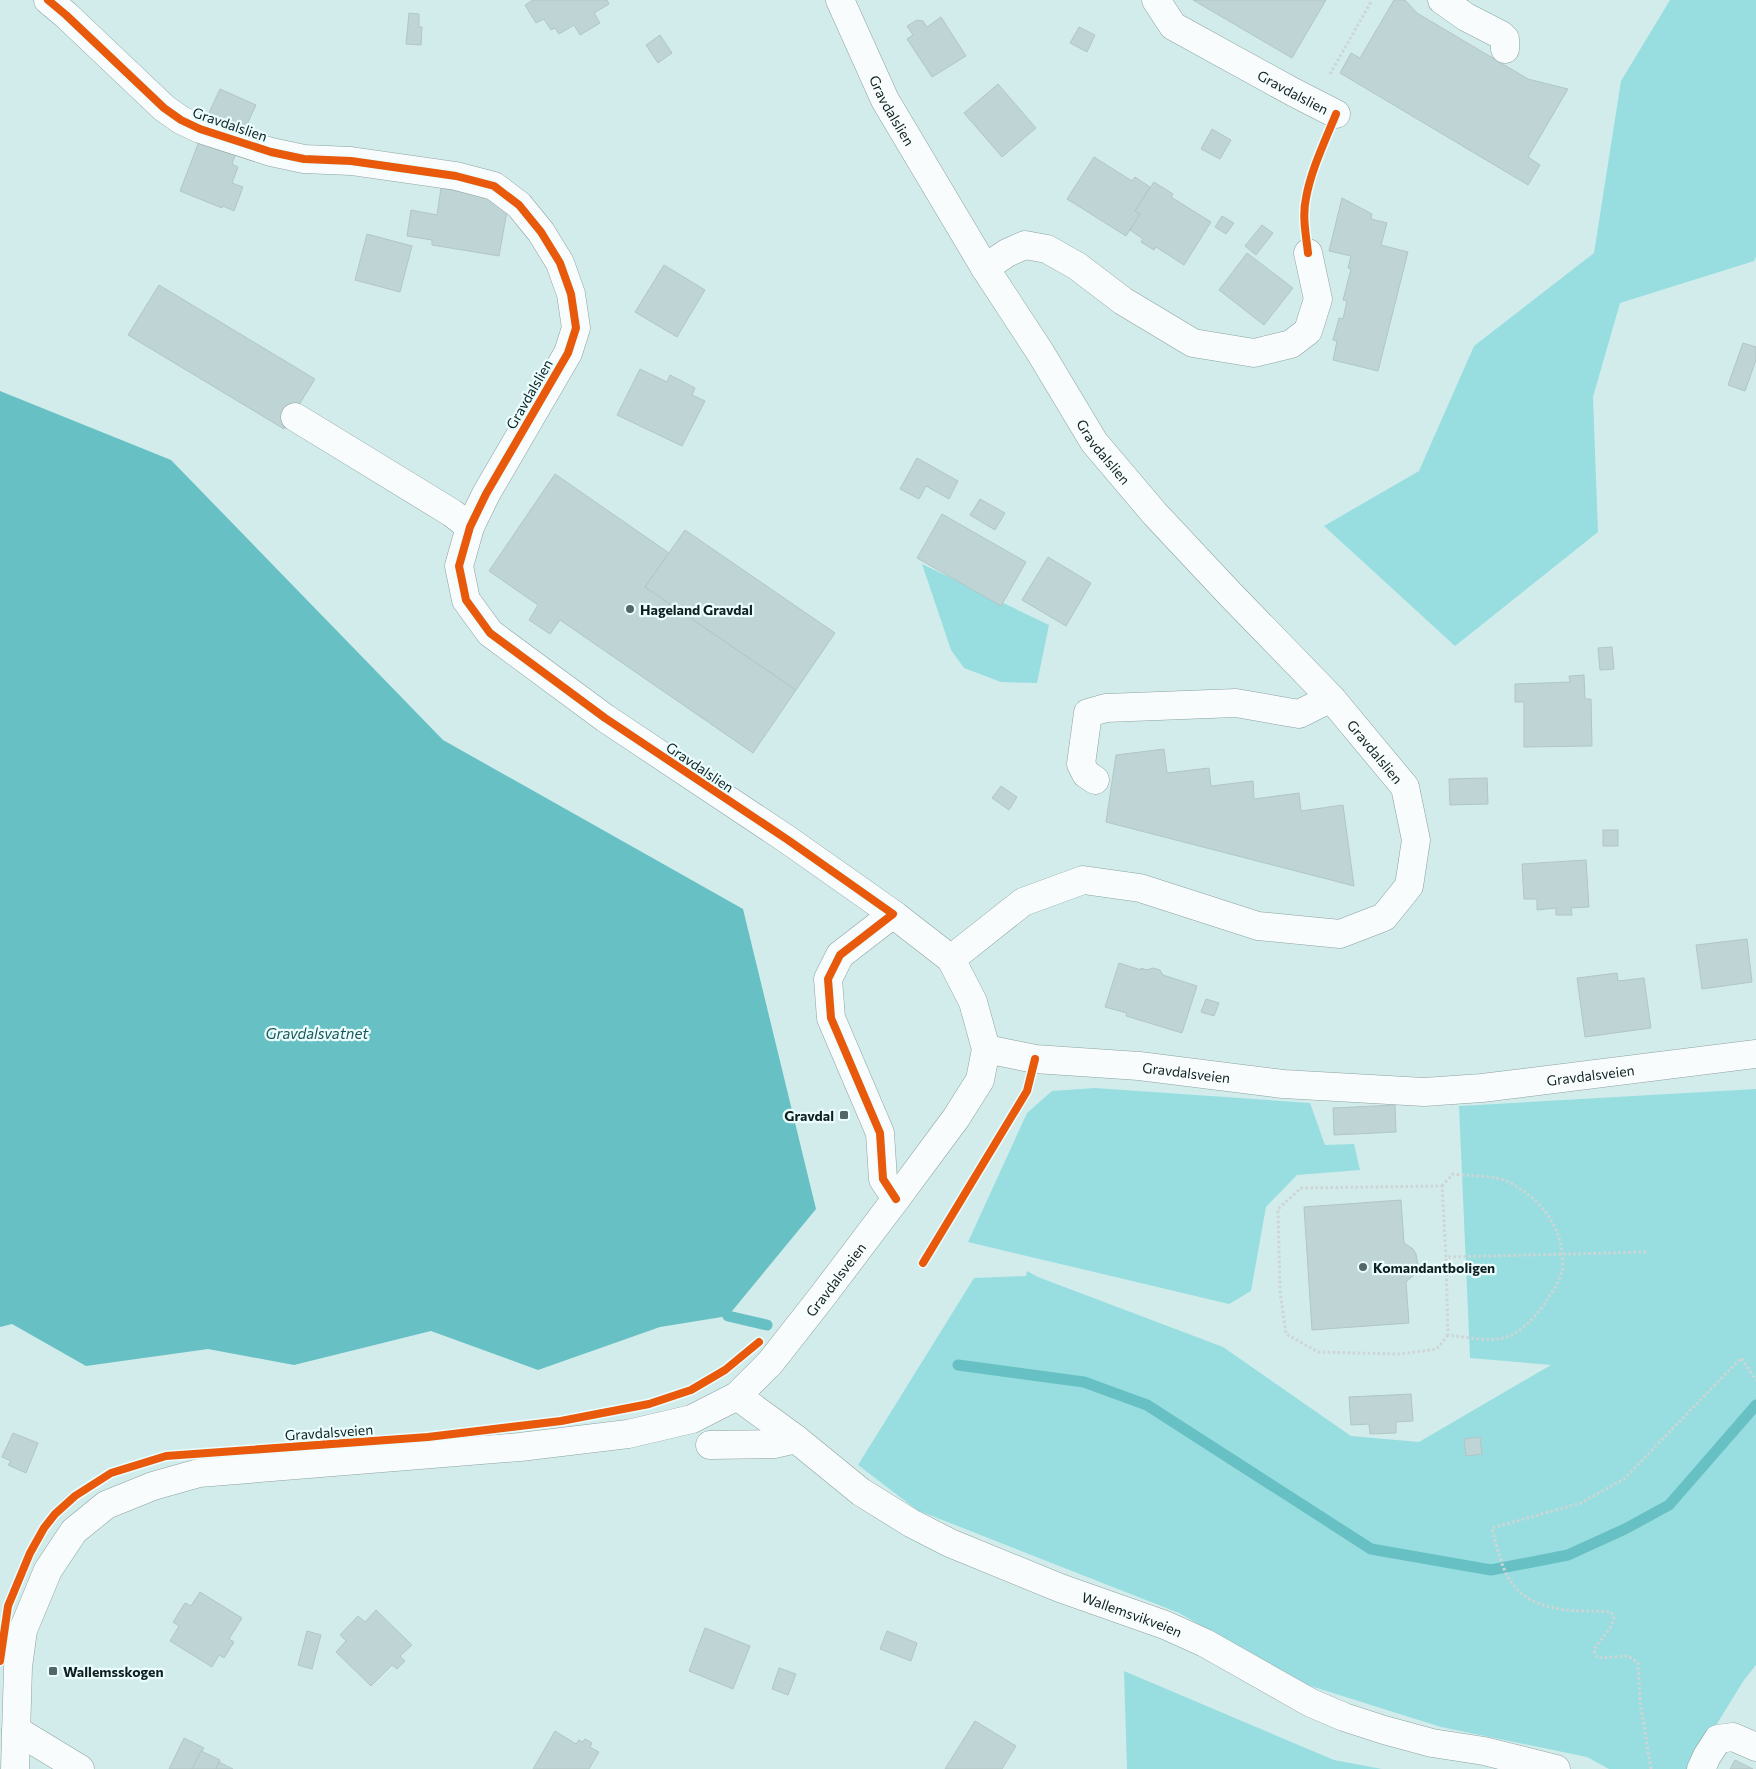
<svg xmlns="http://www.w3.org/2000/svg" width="1756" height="1769" viewBox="0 0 1756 1769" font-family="Commissioner,sans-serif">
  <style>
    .green { fill: #98dee0 }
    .water { fill: #67c0c3 }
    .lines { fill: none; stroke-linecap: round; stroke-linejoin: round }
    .stream { stroke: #67c0c3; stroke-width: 11 }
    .building { fill: #bfd4d4; stroke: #b2c6c6 }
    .minor-casing { stroke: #8da1a1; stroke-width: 29 }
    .major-casing { stroke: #8da1a1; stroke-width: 29 }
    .path { stroke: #ced5d5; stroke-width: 3; stroke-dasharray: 2.5 2.5; stroke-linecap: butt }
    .minor { stroke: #f8fcfc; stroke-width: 28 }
    .major { stroke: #f8fcfc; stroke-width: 28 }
    .cycleway-casing { stroke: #ecfdfe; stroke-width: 11 }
    .cycleway { stroke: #e8590c; stroke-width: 8 }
    .poi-dot { fill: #536768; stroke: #ecfdfe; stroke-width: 2 }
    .labels { text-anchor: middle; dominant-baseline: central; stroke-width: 4.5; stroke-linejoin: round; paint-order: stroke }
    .street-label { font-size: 14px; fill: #0e2021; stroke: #ecfdfe }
    .poi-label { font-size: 14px; font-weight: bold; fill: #0e2021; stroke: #ecfdfe; text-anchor: start }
    .water-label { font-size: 15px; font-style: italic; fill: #17575a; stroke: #ecfdfe }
  </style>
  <rect width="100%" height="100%" fill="#d2ecec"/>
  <g class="green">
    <path d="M1670,0H1756V257L1754,261L1620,303L1593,397L1598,532L1455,646L1324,526L1419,471L1474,346L1594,253L1621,81Z"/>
    <path d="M922,564L1049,625L1037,683L1001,682L964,668L951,650Z"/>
    <path d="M1095,1088L1310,1103L1325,1145L1354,1144L1360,1170L1297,1175L1266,1207L1251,1291L1229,1304L968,1242L1027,1113L1052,1091Z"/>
    <path d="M1756,1089V1665L1744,1680L1689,1769H1609L1587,1757L1441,1727L1301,1683L1179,1613L917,1510L858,1465L974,1278L1026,1276L1027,1271L1038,1277L1223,1347L1351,1436L1419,1442L1551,1365L1470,1358L1459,1106Z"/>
    <path d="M1124,1671L1334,1760L1382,1769H1127Z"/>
  </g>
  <path class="water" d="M0,391L171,460L443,740L743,909L816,1209L728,1316L660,1327L538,1370L431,1331L294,1365L208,1349L86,1366L12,1324L0,1327Z"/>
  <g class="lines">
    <g class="stream">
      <path d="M728,1316L767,1325"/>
      <path d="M958,1365L1084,1382L1147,1405L1371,1549L1491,1570L1568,1555L1625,1529L1669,1505L1756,1405"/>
    </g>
  </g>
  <g class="building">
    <path d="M533,0H607L609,4L594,13L600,23L580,35L574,25L559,34L555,28L551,30L544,19L536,23L525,5Z"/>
    <path d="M1193,0H1326L1292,58Z"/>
    <path d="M1394,0H1405L1417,13L1528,79L1568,89L1528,157L1540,165L1528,185L1340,73L1351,53L1360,58Z"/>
    <path d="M409,13L419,14V27H422L421,45L406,44Z"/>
    <path d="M941,17L966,56L932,77L907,39L913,35L907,26L917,20L923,21L927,27Z"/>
    <path d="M1079,27L1095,35L1087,52L1070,43Z"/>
    <path d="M660,35L672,53L658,63L646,45Z"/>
    <path d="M998,84L1036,128L1002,157L964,113Z"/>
    <path d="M220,89L256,105L244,131L210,120L212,117L208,115Z"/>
    <path d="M1212,129L1231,140L1220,159L1201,149Z"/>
    <path d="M200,139L236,153L232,164L238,167L232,183L243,187L234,211L223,206L222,208L180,191Z"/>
    <path d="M1094,157L1132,181L1135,177L1150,187L1135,211L1140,214L1126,236L1067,199Z"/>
    <path d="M1154,182L1173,194L1171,197L1211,222L1184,265L1156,247L1154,250L1141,242L1143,239L1130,230L1140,214L1135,211Z"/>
    <path d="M441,188L509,200L499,256L432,245V240L407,236L411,210L437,215Z"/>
    <path d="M1342,198L1372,214L1371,219L1387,223L1381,245L1408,252L1378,371L1333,360L1337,341L1333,340L1339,318L1343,319L1347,301L1343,300L1351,269L1348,268L1351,256L1329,251Z"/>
    <path d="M1222,216L1234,223L1226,234L1215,227Z"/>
    <path d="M1262,225L1273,233L1256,255L1245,246Z"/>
    <path d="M367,234L412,246L400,292L355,280Z"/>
    <path d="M1247,253L1293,288L1264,325L1219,290Z"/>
    <path d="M664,265L705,290L677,337L635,312Z"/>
    <path d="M159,285L315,379L284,429L128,335Z"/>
    <path d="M1743,343L1756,347V360L1745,391L1728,385Z"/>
    <path d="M640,369L667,382L670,375L695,388L692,395L705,401L682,446L617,415Z"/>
    <path d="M917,458L958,481L949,499L926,486L919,499L900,489Z"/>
    <path d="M555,474L669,553L645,587L796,690L753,753L560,620L550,634L529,620L538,605L489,571Z"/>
    <path d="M980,499L1005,513L995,530L970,515Z"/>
    <path d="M942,514L1026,562L1001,606L917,558Z"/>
    <path d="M685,530L835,633L796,690L645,587Z"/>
    <path d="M1048,557L1091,583L1066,626L1022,600Z"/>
    <path d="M1612,647L1614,669L1600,670L1598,648Z"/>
    <path d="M1584,675L1585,699H1591L1592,746L1524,747V702H1515V684L1570,682L1569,676Z"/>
    <path d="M1164,749L1167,773L1209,768L1211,786L1253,781L1254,799L1299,793L1301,811L1343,805L1354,886L1106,822L1116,755Z"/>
    <path d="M1487,778L1488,804L1450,805L1449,779Z"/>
    <path d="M1001,786L1017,797L1009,810L992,798Z"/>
    <rect x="1603" y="830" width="15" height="16"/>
    <path d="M1586,860L1589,907L1571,908L1572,915H1556V908L1537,910V899H1524L1522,864Z"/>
    <path d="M1747,939L1752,982L1702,989L1696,945Z"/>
    <path d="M1119,963L1141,970V968L1147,970L1153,968L1160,970L1163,975L1197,986L1182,1033L1126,1016L1127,1013L1105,1007Z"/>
    <path d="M1617,973L1618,981L1644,978L1651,1028L1585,1037L1577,978Z"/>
    <path d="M1206,999L1219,1003L1214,1016L1201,1012Z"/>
    <path d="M1395,1105L1396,1132L1334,1135L1333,1108Z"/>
    <path d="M1401,1200L1404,1243L1413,1249L1416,1254L1418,1265L1414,1275L1406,1282L1409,1323L1312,1330L1304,1207Z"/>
    <path d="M1411,1394L1413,1421L1396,1422V1433L1370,1434L1369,1424L1351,1425L1349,1397Z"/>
    <path d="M13,1433L38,1443L26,1473L8,1465L11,1461L2,1457Z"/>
    <path d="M1480,1437L1482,1454L1466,1456L1464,1439Z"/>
    <path d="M200,1592L242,1618L229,1639L234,1642L224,1658L219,1655L212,1667L170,1641L179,1626L173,1622L185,1603L191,1606Z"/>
    <path d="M376,1610L412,1645L400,1656L405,1661L397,1669L392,1665L371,1686L336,1652L346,1641L340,1635L358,1616L365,1622Z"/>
    <path d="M705,1628L750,1646L733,1689L689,1671Z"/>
    <path d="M307,1631L321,1635L312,1669L298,1665Z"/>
    <path d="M887,1631L917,1643L911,1661L880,1649Z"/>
    <path d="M779,1668L796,1674L788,1695L772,1689Z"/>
    <path d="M975,1721L1016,1746L1002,1769H945Z"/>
    <path d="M555,1731L576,1744L579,1740L582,1742L585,1739L592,1743L590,1747L599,1752L589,1769H533Z"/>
    <path d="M184,1738L204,1748L192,1769H169Z"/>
    <path d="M201,1751L220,1760L216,1769H192Z"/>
    <path d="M1735,1760L1753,1769H1730Z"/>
    <path d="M219,1762L233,1769H216Z"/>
  </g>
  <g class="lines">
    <defs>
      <g id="minor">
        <path d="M48,0L66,15L164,108L181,120L200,129L271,152L304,159L351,161L456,176L494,186L519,205L541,232L560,263L571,294L576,328L568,353L486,494L470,527L459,566L466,600L490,633L605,718L788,840L893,914L840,955L828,979L831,1018L880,1133L883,1179L896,1199"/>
        <path id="s1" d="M840,0L885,100L985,268L1040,352L1094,442L1155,514L1230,594L1331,698L1405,787L1416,840L1409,886L1384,917L1340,934L1258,926L1140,888L1083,880L1023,902L951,959"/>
        <path id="s2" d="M1156,0L1173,26L1293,92L1336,114"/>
        <path d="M1442,0L1466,17L1501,35L1505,39V49"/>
        <path d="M985,268L1007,253L1025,245L1047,249L1077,266L1123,301L1193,343L1254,353L1291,344L1308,331L1318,299L1308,253"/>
        <path d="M295,417L452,513L470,527"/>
        <path d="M1095,780L1086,774L1081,764L1088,713L1106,708L1236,703L1299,714L1331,698"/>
        <path id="s3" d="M986,1049L1035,1059L1139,1066L1283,1084L1424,1092L1482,1088L1756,1054"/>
        <path id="s4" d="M737,1396L796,1439L861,1492L911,1523L950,1543L1060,1588L1165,1625L1205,1643L1311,1703L1344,1717L1384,1730L1432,1743L1484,1751L1556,1769"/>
        <path d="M710,1445L774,1444L796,1439"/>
        <path d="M16,1730L80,1769"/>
        <path d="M1701,1769L1707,1756L1718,1739L1733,1737L1756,1747"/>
      </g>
      <g id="major">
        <path id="s5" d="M15,1769L18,1667L23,1630L48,1570L74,1531L106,1505L153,1486L199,1473L520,1447L628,1434L692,1419L737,1396L770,1363L821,1298L896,1199L956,1118L980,1080L986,1049L973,1002L951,959L893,914"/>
      </g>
    </defs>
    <use href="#minor" class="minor-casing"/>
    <use href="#major" class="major-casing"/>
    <g class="path">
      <path d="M1330,74L1372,0"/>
      <path d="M1442,1186L1453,1174C1468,1176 1495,1175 1509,1182C1537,1197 1560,1222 1562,1255C1562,1260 1564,1266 1562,1270C1560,1281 1553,1291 1547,1300C1539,1313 1525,1328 1512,1335C1493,1344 1468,1337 1448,1335L1446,1257"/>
      <path d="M1448,1335L1437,1349L1400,1354L1318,1352L1286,1334L1280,1291L1278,1209L1301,1188L1442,1186L1446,1257L1648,1252"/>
      <path d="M1651,1769L1640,1701L1638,1663L1628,1656L1599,1658L1595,1655L1594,1650C1600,1639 1613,1629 1614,1616L1610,1612C1594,1610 1576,1612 1560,1609C1509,1601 1503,1572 1492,1528L1581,1503L1624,1479L1741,1358L1756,1380"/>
    </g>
    <use href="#minor" class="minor"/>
    <use href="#major" class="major"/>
    <defs>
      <g id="cycleway">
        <path d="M48,0L66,15L164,108L181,120L200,129L271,152L304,159L351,161L456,176L494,186L519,205L541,232L560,263L571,294L576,328L568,353L486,494L470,527L459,566L466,600L490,633L605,718L788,840L893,914L840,955L828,979L831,1018L880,1133L883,1179L896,1199"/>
        <path d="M1308,253C1306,235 1302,216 1306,198C1311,170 1325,141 1336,114"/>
        <path d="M923,1263L1027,1091L1035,1059"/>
        <path d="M0,1661L8,1606L30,1553L44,1528L55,1514L75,1496L111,1473L166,1456L428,1437L561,1421L649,1404L691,1390L725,1370L759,1342"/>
      </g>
    </defs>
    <use href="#cycleway" class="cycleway-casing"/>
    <use href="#cycleway" class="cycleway"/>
  </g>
  <g class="poi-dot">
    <circle cx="630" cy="609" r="5"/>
    <rect x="839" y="1110" width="10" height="10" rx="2.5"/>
    <circle cx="1363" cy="1267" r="5"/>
    <rect x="48" y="1666" width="10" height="10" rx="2.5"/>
  </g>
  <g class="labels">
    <g class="street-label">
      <text stroke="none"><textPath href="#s2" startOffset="168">Gravdalslien</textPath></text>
      <text stroke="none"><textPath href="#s1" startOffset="122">Gravdalslien</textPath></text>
      <text transform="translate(230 124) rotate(19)">Gravdalslien</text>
      <text transform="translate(529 394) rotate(-60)">Gravdalslien</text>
      <text stroke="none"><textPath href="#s1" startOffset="524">Gravdalslien</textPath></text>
      <text stroke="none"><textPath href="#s1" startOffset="929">Gravdalslien</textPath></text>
      <text transform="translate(700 767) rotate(34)">Gravdalslien</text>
      <text stroke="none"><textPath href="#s3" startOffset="202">Gravdalsveien</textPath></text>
      <text stroke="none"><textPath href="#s3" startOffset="608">Gravdalsveien</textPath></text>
      <text stroke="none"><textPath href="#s5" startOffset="1091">Gravdalsveien</textPath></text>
      <text transform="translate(329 1432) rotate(-4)">Gravdalsveien</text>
      <text stroke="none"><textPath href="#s4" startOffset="455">Wallemsvikveien</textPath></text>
    </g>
    <g class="poi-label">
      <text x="640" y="609">Hageland Gravdal</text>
      <text x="834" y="1115" text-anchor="end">Gravdal</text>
      <text x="1373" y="1267">Komandantboligen</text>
      <text x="63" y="1671">Wallemsskogen</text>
    </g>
    <g class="water-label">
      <text x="317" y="1033">Gravdalsvatnet</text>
    </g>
  </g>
</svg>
